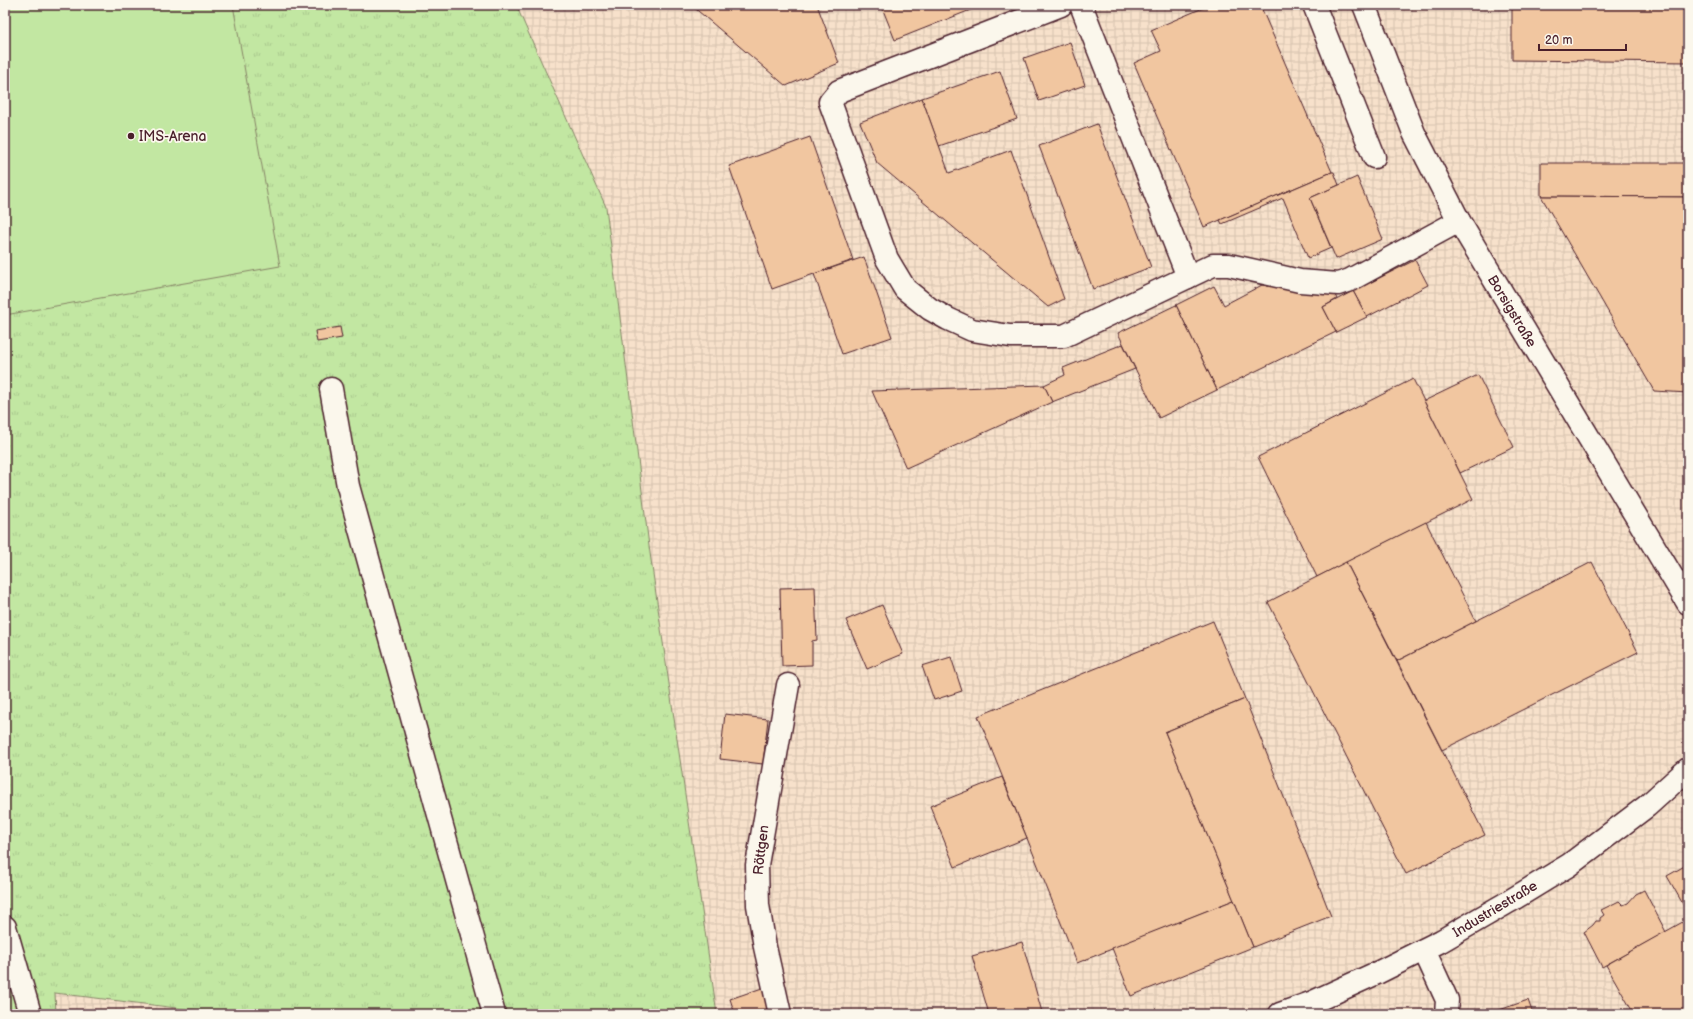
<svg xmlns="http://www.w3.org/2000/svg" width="1693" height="1019" viewBox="0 0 1693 1019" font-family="'Balsamiq Sans',sans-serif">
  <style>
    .industrial { fill: url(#industrial-grid) }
    .grass { fill: url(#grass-tufts); stroke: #868366 }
    .pitch { fill: #c2e7a2; stroke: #868366 }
    .building { fill: #f1c6a0; stroke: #4a1f2b }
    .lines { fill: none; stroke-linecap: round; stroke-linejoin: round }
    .minor-casing { stroke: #4a1f2b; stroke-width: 25 }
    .minor { stroke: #fbf7ec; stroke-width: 22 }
    .poi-dot { fill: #4a1f2b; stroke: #fbf7ec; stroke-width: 1.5 }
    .labels { text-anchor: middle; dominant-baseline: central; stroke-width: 3.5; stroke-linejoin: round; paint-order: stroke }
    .poi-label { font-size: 14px; fill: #4a1f2b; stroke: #fbf7ec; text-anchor: start }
    .street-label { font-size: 14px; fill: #4a1f2b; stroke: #fbf7ec }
  </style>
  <defs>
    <pattern id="industrial-grid" width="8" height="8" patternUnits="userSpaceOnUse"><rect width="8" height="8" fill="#f7e1cb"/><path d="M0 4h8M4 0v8" fill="none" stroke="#d5c1ae"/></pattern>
    <pattern id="grass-tufts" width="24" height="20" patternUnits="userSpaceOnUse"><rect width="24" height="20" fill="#c2e7a2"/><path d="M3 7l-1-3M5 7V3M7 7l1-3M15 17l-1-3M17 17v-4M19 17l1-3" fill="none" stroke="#a8c68c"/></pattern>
  </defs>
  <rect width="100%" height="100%" fill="#f9eddd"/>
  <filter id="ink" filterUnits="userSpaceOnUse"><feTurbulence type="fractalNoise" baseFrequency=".025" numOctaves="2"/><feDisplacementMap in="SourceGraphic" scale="8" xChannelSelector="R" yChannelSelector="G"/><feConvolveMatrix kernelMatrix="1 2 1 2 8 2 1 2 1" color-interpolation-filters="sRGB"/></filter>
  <g filter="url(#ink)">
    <g class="industrial">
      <path d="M516,5H1688V1014H717L649,546L606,207Z"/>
      <path d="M54,993L225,1014H56Z"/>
    </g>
    <path class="grass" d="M5,5H516L606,207L649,546L717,1014H225L55,993L56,1014H5Z"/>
    <path class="pitch" d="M5,5H233L280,266L5,315Z"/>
    <g class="building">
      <path d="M691,5H817L839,63L786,86Z"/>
      <path d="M881,5H983L895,40Z"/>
      <path d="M1210,5H1260L1332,172L1204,227L1134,63L1161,51L1151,30Z"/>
      <path d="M1512,5H1688V62L1512,60Z"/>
      <path d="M1070,42L1085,85L1039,101L1024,58Z"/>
      <path d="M1000,71L1017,119L939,146L922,98Z"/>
      <path d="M922,98L949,173L1011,150L1064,299L1048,307L877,163L860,122Z"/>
      <path d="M1097,124L1151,267L1093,289L1039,146Z"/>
      <path d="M810,137L853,260L772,289L729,166Z"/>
      <path d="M1541,163H1688V197L1541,196Z"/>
      <path d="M1332,172H1334L1339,185L1310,198L1331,248L1308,258L1283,198L1222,224L1220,220Z"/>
      <path d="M1357,177L1383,239L1336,259L1310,198Z"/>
      <path d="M1541,196L1688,197V393L1654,391Z"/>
      <path d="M864,257L892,337L842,354L814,274Z"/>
      <path d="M1415,260L1428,285L1367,317L1353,291Z"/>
      <path d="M1262,285L1316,293L1332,289L1337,299L1323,307L1336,332L1217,390L1176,305L1214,286L1224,305Z"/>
      <path d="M1353,291L1367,317L1336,332L1323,307Z"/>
      <path d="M1176,305L1217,390L1159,418L1118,333Z"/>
      <path d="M340,327L342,338L317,342L315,331Z"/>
      <path d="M1123,344L1135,369L1052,402L1044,385L1065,375L1063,368Z"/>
      <path d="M1478,375L1514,447L1460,473L1424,401Z"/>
      <path d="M1413,379L1473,499L1317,577L1258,457Z"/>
      <path d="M1044,385L1052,402L906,468L872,391Z"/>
      <path d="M1426,522L1476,621L1397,661L1346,562Z"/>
      <path d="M1346,562L1485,835L1406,874L1268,602Z"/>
      <path d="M1592,562L1638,652L1442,750L1397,661Z"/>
      <path d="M815,587L817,640L812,641V665L782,666L780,588Z"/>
      <path d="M882,605L903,654L867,669L846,620Z"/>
      <path d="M1213,621L1245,699L1165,732L1234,900L1077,963L978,716Z"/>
      <path d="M951,657L962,691L934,700L922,666Z"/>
      <path d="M1245,699L1331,916L1253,947L1165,732Z"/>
      <path d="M725,714L768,719L763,764L720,759Z"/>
      <path d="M1002,777L1027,838L955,867L930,806Z"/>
      <path d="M1688,864V913L1667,876Z"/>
      <path d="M1644,890L1666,932L1602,967L1584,932L1593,925L1596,921H1600V918L1604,915L1601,910L1619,901L1623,905L1628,903L1636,894Z"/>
      <path d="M1234,900L1253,947L1131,996L1112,948Z"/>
      <path d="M1688,919V1014H1634L1606,965Z"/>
      <path d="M1022,942L1042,1012L1034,1014H989L972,956Z"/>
      <path d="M765,987L774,1012L768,1014H735L730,999Z"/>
      <path d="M1528,1000L1533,1014H1488Z"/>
    </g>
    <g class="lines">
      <defs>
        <g id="minor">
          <path d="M1061,5L839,91L830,102L887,259L905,289L930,309L948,319L972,330L1010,336H1064L1213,265H1229L1300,281L1338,284L1350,280L1459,221"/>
          <path d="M1081,5L1188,277"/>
          <path d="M1314,5L1374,157"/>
          <path d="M1364,5L1414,133L1459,221L1688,603"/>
          <path d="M331,389L348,486L494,1014"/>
          <path d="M5,927L30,1014"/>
          <path d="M1424,950L1447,1000L1446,1014"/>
          <path d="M780,1014L765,947L758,905L757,865L788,685"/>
          <path d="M1280,1014L1313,1002L1379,972L1441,941L1510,901L1569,865L1647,806L1688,769"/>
        </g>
      </defs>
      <use href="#minor" class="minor-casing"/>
      <use href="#minor" class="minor"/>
    </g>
  </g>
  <circle class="poi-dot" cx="131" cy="136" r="4"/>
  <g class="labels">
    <g class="poi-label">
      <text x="139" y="136">IMS-Arena</text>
    </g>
    <g class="street-label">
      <text transform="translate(1512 311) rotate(59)">Borsigstraße</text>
      <text transform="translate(761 850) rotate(-83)">Röttgen</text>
      <text transform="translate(1495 909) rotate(-31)">Industriestraße</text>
    </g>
  </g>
  <rect width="1693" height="1019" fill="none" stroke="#fbf7ec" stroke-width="20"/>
  <rect x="10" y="10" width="1673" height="999" fill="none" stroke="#4a1f2b" stroke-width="1.5" filter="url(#ink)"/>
  <path d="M1539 44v6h87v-6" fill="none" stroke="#4a1f2b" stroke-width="2"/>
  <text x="1545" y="44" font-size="12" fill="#4a1f2b" stroke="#fbf7ec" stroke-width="3" paint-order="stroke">20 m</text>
</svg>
